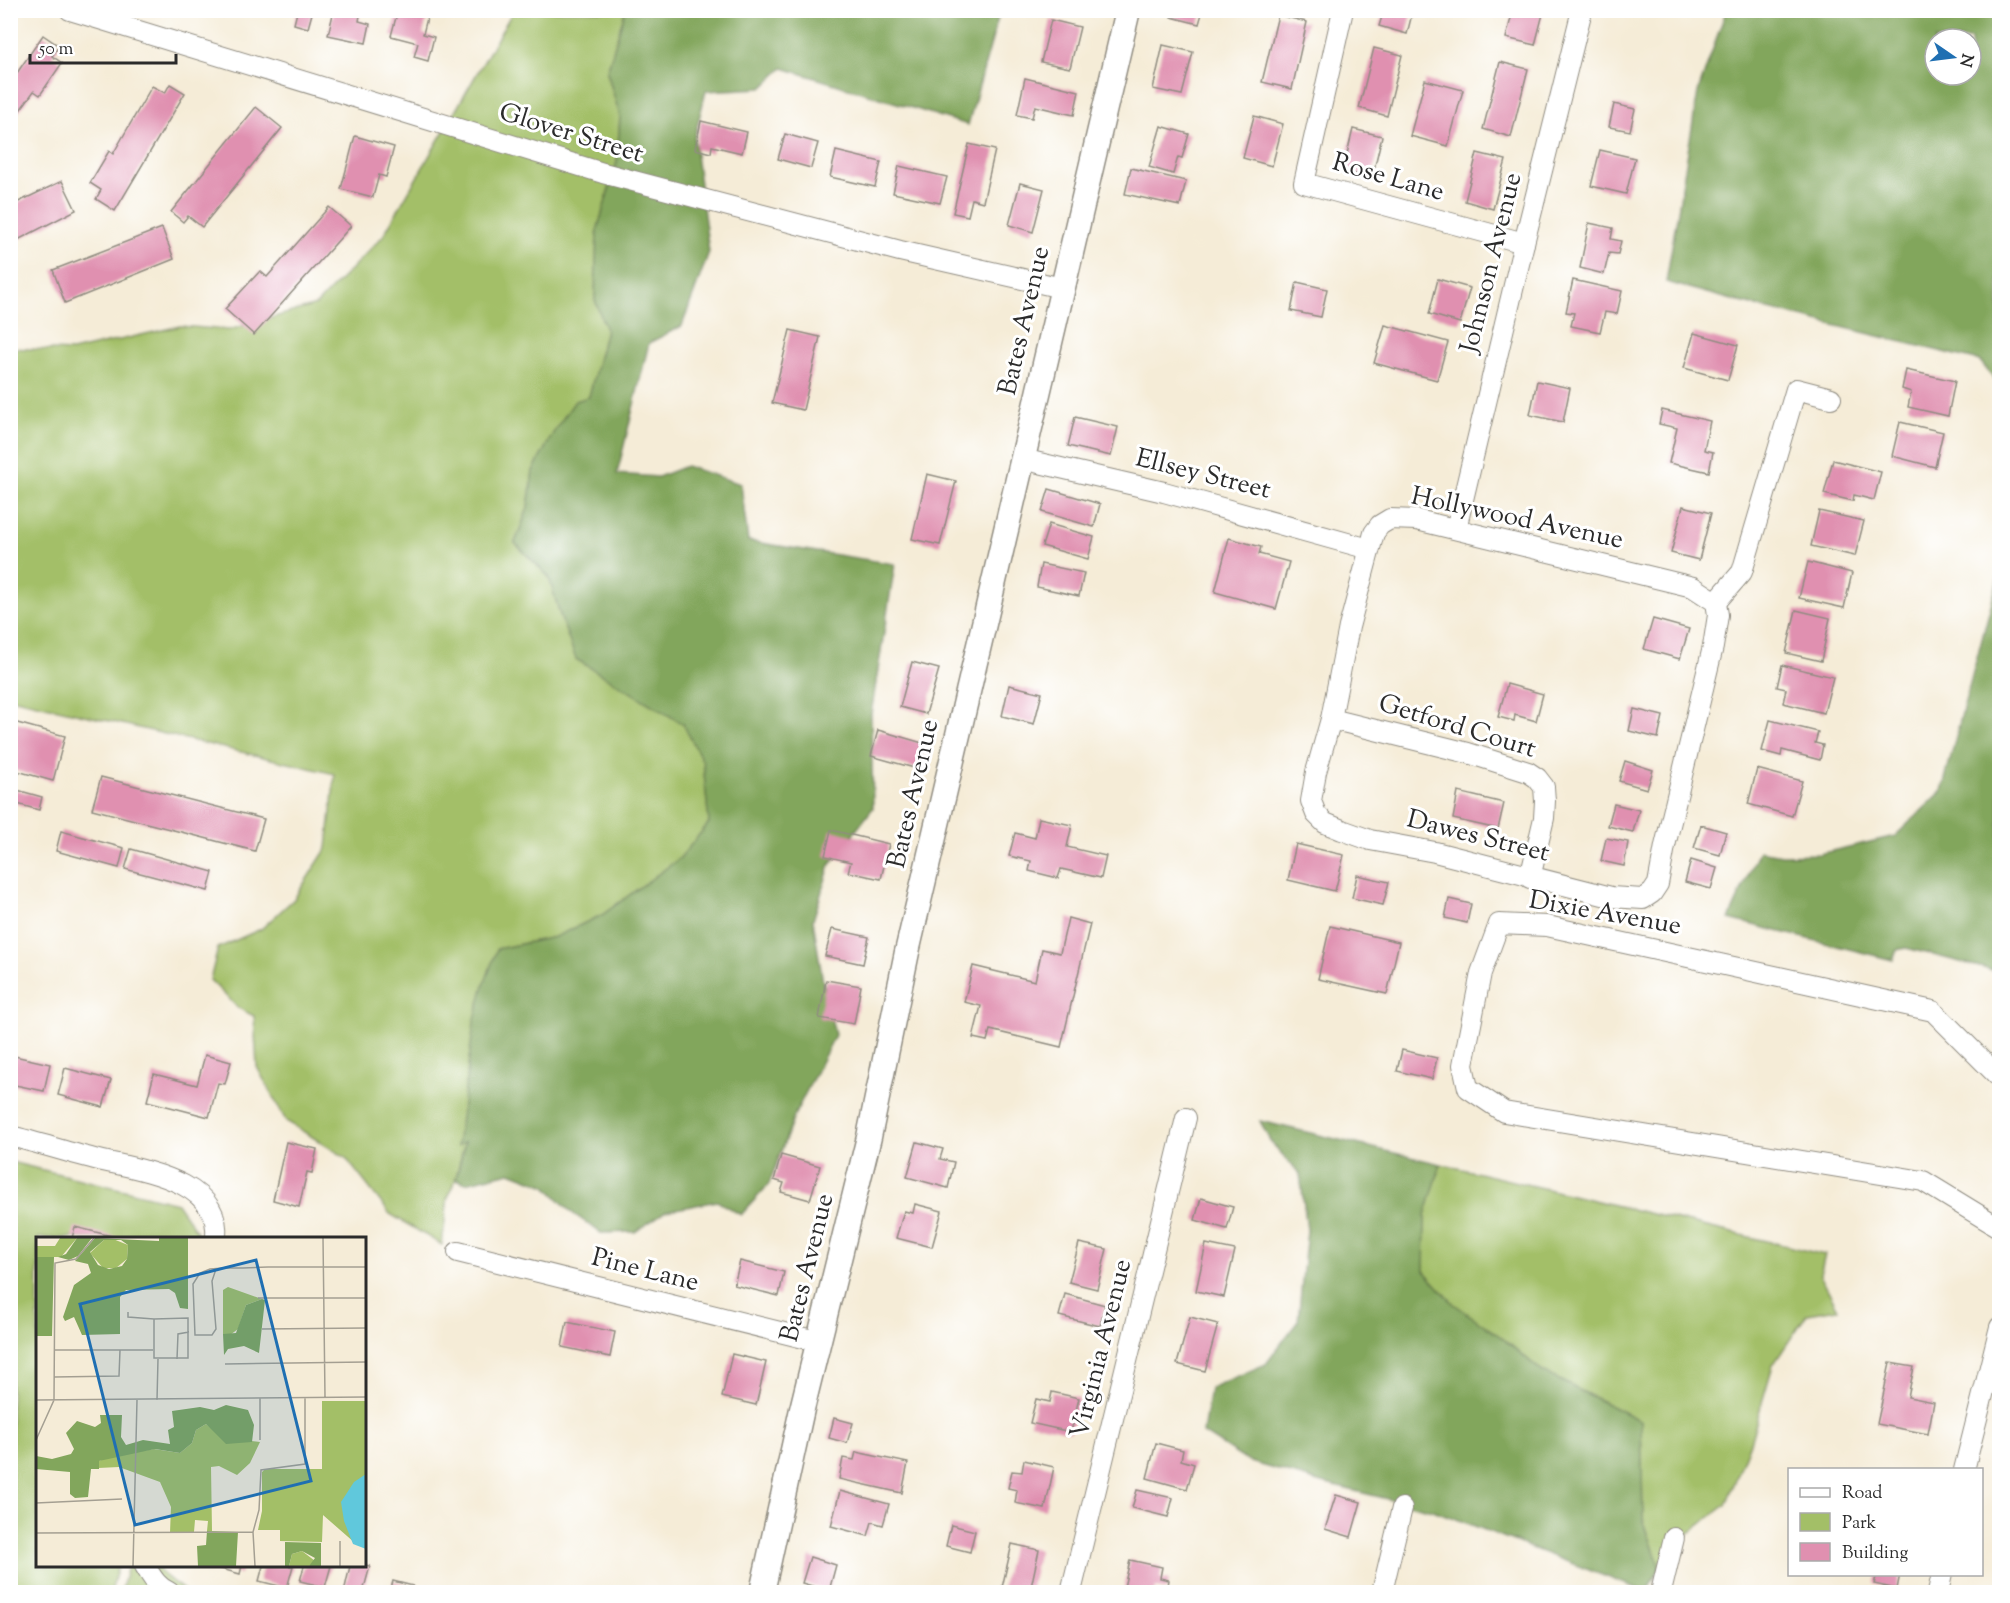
<svg xmlns="http://www.w3.org/2000/svg" width="2010" height="1603" viewBox="0 0 2010 1603" font-family="'Sorts Mill Goudy',serif">
  <style>
    .green { fill: #a3bf67; stroke: #677549; stroke-width: 1.5 }
    .forest { fill: #82a65c; stroke: #566844; stroke-width: 1.5; fill-rule: evenodd }
    .building { fill: #e090b0 }
    .lines { fill: none; stroke-linecap: round; stroke-linejoin: round }
    .minor-casing { stroke: #908c81; stroke-width: 22 }
    .tertiary-casing { stroke: #908c81; stroke-width: 27 }
    .minor { stroke: #fff; stroke-width: 20 }
    .tertiary { stroke: #fff; stroke-width: 24 }
    .labels { text-anchor: middle; dominant-baseline: central; stroke-width: 6; stroke-linejoin: round; paint-order: stroke }
    .street-label { font-size: 26px; fill: #2b2b2b; stroke: #fff }
    .inset-road { fill: none; stroke: #a49f92; stroke-width: 1.5 }
    .view { fill: #1f6fb2; fill-opacity: 0.15; stroke: #1f6fb2; stroke-width: 3 }
    .inset-edge { fill: none; stroke: #2b2b2b; stroke-width: 3 }
  </style>
  <rect width="100%" height="100%" fill="#fff"/>
  <filter id="ink" filterUnits="userSpaceOnUse"><feTurbulence type="fractalNoise" baseFrequency=".0167" numOctaves="2"/><feDisplacementMap in="SourceGraphic" scale="12" xChannelSelector="R" yChannelSelector="G"/><feConvolveMatrix kernelMatrix="1 2 1 2 8 2 1 2 1" color-interpolation-filters="sRGB"/></filter>
  <filter id="wash" filterUnits="userSpaceOnUse"><feTurbulence type="fractalNoise" baseFrequency=".008" numOctaves="4" result="noise"/><feDisplacementMap in="SourceGraphic" scale="24" xChannelSelector="R" yChannelSelector="G"/><feGaussianBlur stdDeviation="1.35" result="paint"/><feColorMatrix in="noise" values="0 0 0 0 0 0 0 0 0 0 0 0 0 0 0 0 0 1.4 0 .05"/><feComposite in="paint" operator="in"/></filter>
  <g filter="url(#wash)">
    <rect width="100%" height="100%" fill="#f5ecd7"/>
    <g class="green">
      <path d="M513,11H625L607,72L620,116L617,162L597,231L595,300L606,329L589,397L575,402L555,430L533,471L528,508L515,543L549,577L561,618L576,659L683,723L703,762L709,823L680,858L602,915L555,937L497,949L458,1145L465,1141L454,1185L448,1197L442,1245L390,1214L345,1157L286,1121L257,1067L254,1016L238,1008L210,980L218,948L261,929L294,899L327,848L335,774L11,698L10,348L72,351L180,326L229,330L316,305L383,236Z"/>
      <path d="M11,1162L177,1203L199,1235L198,1238H38V1566H118L111,1592H11Z"/>
      <path d="M1441,1164L1825,1255L1820,1275L1838,1309L1807,1314L1773,1365L1751,1440L1726,1505L1675,1544L1660,1568L1643,1519L1641,1421L1543,1372L1501,1337L1454,1304L1424,1271L1425,1216Z"/>
      <path d="M128,1566H159L160,1572L186,1592H121Z"/>
    </g>
    <g class="forest">
      <path d="M625,11H1000L968,125L783,68L762,88L706,91L694,139L709,252L682,326L649,343L617,474L658,477L686,466L741,484L748,541L895,564L871,714L873,808L830,865L813,920L823,982L835,1035L795,1114L769,1184L741,1215L717,1201L666,1211L635,1232L601,1233L571,1212L546,1186L510,1172L466,1183L456,1179L465,1142L457,1146L474,1023L483,988L497,949L555,937L602,915L680,858L709,823L703,762L683,724L576,659L561,618L549,577L515,543L528,508L533,471L555,430L575,401L589,397L606,330L595,300L597,231L617,162L620,116L607,72Z"/>
      <path d="M1726,11H1999V385L1980,361L1736,301L1666,282L1698,92ZM1935,39H1971V75H1935Z"/>
      <path d="M1999,575V972L1906,948L1897,950L1893,960L1729,919L1759,851L1782,855L1819,854L1895,836L1942,791L1962,713Z"/>
      <path d="M1260,1121L1441,1164L1425,1216L1424,1271L1454,1304L1501,1337L1543,1372L1641,1421L1643,1519L1660,1568L1646,1592L1433,1510L1326,1484L1247,1461L1203,1433L1210,1388L1266,1364L1298,1321L1307,1230L1300,1174L1270,1141Z"/>
    </g>
    <g id="blocks">
      <g class="building">
        <path d="M293,10H313L308,28L294,24L297,12Z"/>
        <path d="M334,10H361L359,21L370,24L366,43L328,35Z"/>
        <path d="M398,10H429L423,34L434,37L428,61L414,57L418,43L391,36Z"/>
        <path d="M1172,10H1203L1199,24L1171,17Z"/>
        <path d="M1384,10H1413L1407,34L1379,26Z"/>
        <path d="M1513,10H1544L1535,45L1506,38Z"/>
        <path d="M1278,15L1307,22L1292,89L1262,82Z"/>
        <path d="M1051,20L1080,27L1070,68L1041,62Z"/>
        <path d="M43,35L59,46L52,56L62,63L40,95L34,91L10,124V69L17,73Z"/>
        <path d="M1163,45L1193,52L1182,95L1153,89Z"/>
        <path d="M1374,48L1402,55L1387,116L1359,108Z"/>
        <path d="M1500,62L1528,69L1511,137L1483,129Z"/>
        <path d="M1025,78L1079,91L1074,115L1035,106L1032,118L1017,115Z"/>
        <path d="M1425,80L1463,90L1448,146L1410,136Z"/>
        <path d="M170,84L185,93L115,211L96,199L101,190L90,183L109,151L113,154L152,86L165,93Z"/>
        <path d="M1614,104L1635,109L1630,131L1609,127Z"/>
        <path d="M256,107L282,128L202,227L188,216L183,222L171,212Z"/>
        <path d="M1254,116L1283,124L1272,166L1243,158Z"/>
        <path d="M701,121L747,132L742,153L712,146L711,153L695,149Z"/>
        <path d="M1161,126L1189,134L1182,158L1178,157L1173,174L1149,167Z"/>
        <path d="M1353,129L1382,136L1372,178L1343,171Z"/>
        <path d="M785,134L818,143L811,168L778,159Z"/>
        <path d="M355,136L394,147L386,177L379,175L373,197L341,189Z"/>
        <path d="M969,144L995,150L983,202L972,199L968,216L953,213Z"/>
        <path d="M1600,150L1635,158L1626,194L1591,186Z"/>
        <path d="M836,151L881,162L875,187L830,177Z"/>
        <path d="M1477,153L1506,160L1493,209L1465,201Z"/>
        <path d="M899,166L947,177L940,203L893,193Z"/>
        <path d="M1131,168L1186,181L1180,206L1125,194Z"/>
        <path d="M62,181L76,210L10,244V206Z"/>
        <path d="M1020,183L1044,189L1033,232L1009,225Z"/>
        <path d="M329,207L351,226L254,335L225,309L260,271L267,277Z"/>
        <path d="M1589,223L1613,228L1611,239L1621,241L1618,254L1609,253L1604,274L1580,268Z"/>
        <path d="M162,228L174,259L65,303L53,270Z"/>
        <path d="M1438,279L1470,288L1460,323L1429,314Z"/>
        <path d="M1573,280L1622,291L1617,314L1605,312L1600,332L1571,326L1574,313L1566,312Z"/>
        <path d="M1297,282L1327,289L1321,317L1291,311Z"/>
        <path d="M1385,325L1448,342L1437,380L1374,363Z"/>
        <path d="M790,330L820,337L803,410L772,403Z"/>
        <path d="M1694,333L1738,345L1728,380L1684,368Z"/>
        <path d="M1906,370L1955,381L1948,416L1908,407L1911,392L1902,389Z"/>
        <path d="M1537,381L1570,388L1563,422L1530,415Z"/>
        <path d="M1662,410L1710,421L1704,450L1713,452L1709,472L1669,463L1677,428L1659,424Z"/>
        <path d="M1075,417L1118,427L1111,456L1068,446Z"/>
        <path d="M1900,422L1943,432L1935,467L1892,456Z"/>
        <path d="M1833,460L1881,472L1874,500L1854,495L1853,501L1824,494Z"/>
        <path d="M927,474L956,481L940,545L912,539Z"/>
        <path d="M1049,489L1100,504L1094,527L1042,512Z"/>
        <path d="M1683,506L1711,513L1699,560L1671,553Z"/>
        <path d="M1819,511L1864,521L1855,556L1811,546Z"/>
        <path d="M1049,524L1094,537L1088,559L1042,546Z"/>
        <path d="M1229,538L1261,547L1259,554L1289,562L1276,609L1215,592Z"/>
        <path d="M1808,562L1852,573L1844,608L1799,598Z"/>
        <path d="M1041,564L1084,573L1079,596L1037,587Z"/>
        <path d="M1796,610L1830,618L1821,661L1786,653Z"/>
        <path d="M1653,619L1689,629L1680,659L1644,649Z"/>
        <path d="M912,662L939,669L926,714L900,707Z"/>
        <path d="M1782,665L1833,677L1824,713L1783,703L1786,689L1777,687Z"/>
        <path d="M1507,684L1543,694L1536,721L1515,715L1514,721L1498,717Z"/>
        <path d="M1009,685L1042,693L1034,724L1002,716Z"/>
        <path d="M1634,709L1663,716L1658,738L1629,731Z"/>
        <path d="M1770,720L1818,732L1815,743L1823,745L1820,760L1782,750L1781,756L1762,751Z"/>
        <path d="M10,721L65,736L53,781L10,769Z"/>
        <path d="M878,730L926,744L918,769L871,756Z"/>
        <path d="M1625,761L1653,770L1647,789L1619,781Z"/>
        <path d="M1757,769L1802,781L1792,816L1748,804Z"/>
        <path d="M101,777L264,819L255,851L92,809Z"/>
        <path d="M10,788L42,797L39,810L10,802Z"/>
        <path d="M1458,792L1504,803L1498,829L1453,819Z"/>
        <path d="M1614,804L1639,810L1633,832L1608,826Z"/>
        <path d="M1039,818L1072,825L1067,847L1106,856L1101,878L1061,869L1058,878L1029,871L1031,861L1009,856L1015,833L1035,838Z"/>
        <path d="M1701,825L1726,832L1720,855L1694,848Z"/>
        <path d="M831,830L889,844L881,879L848,872L851,862L825,856Z"/>
        <path d="M61,831L124,848L119,868L56,851Z"/>
        <path d="M1606,838L1628,842L1624,866L1601,861Z"/>
        <path d="M1296,844L1344,855L1335,891L1288,880Z"/>
        <path d="M131,849L213,872L208,891L125,869Z"/>
        <path d="M1691,860L1717,868L1711,889L1685,882Z"/>
        <path d="M1357,875L1389,882L1383,905L1352,898Z"/>
        <path d="M1449,899L1471,904L1467,923L1445,918Z"/>
        <path d="M1068,918L1090,924L1061,1047L990,1030L987,1041L973,1038L981,1006L964,1002L973,966L1035,981L1042,949L1060,953Z"/>
        <path d="M1330,926L1399,942L1387,994L1318,979Z"/>
        <path d="M832,929L869,937L863,964L825,956Z"/>
        <path d="M826,980L861,986L854,1024L819,1018Z"/>
        <path d="M1402,1050L1437,1058L1432,1079L1397,1071Z"/>
        <path d="M10,1055L50,1064L44,1091L10,1084Z"/>
        <path d="M205,1055L231,1062L225,1084L218,1083L209,1117L147,1101L154,1074L197,1085Z"/>
        <path d="M65,1068L111,1080L103,1107L58,1095Z"/>
        <path d="M286,1142L317,1149L312,1173L307,1172L299,1207L273,1200Z"/>
        <path d="M917,1142L943,1149L940,1159L954,1162L948,1188L907,1177Z"/>
        <path d="M781,1155L820,1166L810,1200L781,1192L784,1183L774,1180Z"/>
        <path d="M1201,1198L1233,1207L1227,1229L1195,1220Z"/>
        <path d="M915,1204L942,1211L932,1247L896,1238L904,1211L913,1213Z"/>
        <path d="M75,1227L120,1238H72Z"/>
        <path d="M1079,1243L1107,1249L1097,1289L1069,1282Z"/>
        <path d="M1206,1244L1235,1250L1224,1297L1196,1291Z"/>
        <path d="M740,1261L784,1272L779,1296L734,1285Z"/>
        <path d="M1065,1294L1105,1305L1100,1326L1059,1316Z"/>
        <path d="M1190,1317L1218,1324L1205,1371L1177,1364Z"/>
        <path d="M567,1322L615,1332L610,1357L562,1347Z"/>
        <path d="M732,1354L766,1362L756,1405L722,1397Z"/>
        <path d="M1890,1363L1914,1367L1908,1397L1934,1402L1928,1434L1877,1424Z"/>
        <path d="M1052,1392L1079,1398L1071,1432L1030,1423L1036,1399L1050,1402Z"/>
        <path d="M834,1418L853,1423L847,1443L829,1438Z"/>
        <path d="M1156,1443L1183,1450L1181,1460L1194,1464L1187,1489L1147,1478Z"/>
        <path d="M856,1452L908,1463L902,1493L839,1479L843,1458L854,1460Z"/>
        <path d="M1024,1460L1054,1467L1045,1509L1015,1503L1017,1490L1008,1488L1012,1471L1022,1472Z"/>
        <path d="M1137,1490L1173,1498L1168,1517L1132,1508Z"/>
        <path d="M840,1491L889,1504L883,1525L872,1522L868,1536L831,1526Z"/>
        <path d="M1336,1495L1361,1502L1351,1537L1325,1529Z"/>
        <path d="M951,1525L975,1531L970,1552L946,1546Z"/>
        <path d="M1012,1544L1039,1550L1030,1592H1001Z"/>
        <path d="M810,1557L836,1565L829,1591L802,1583Z"/>
        <path d="M1130,1560L1162,1567L1160,1578L1169,1580L1167,1590L1156,1588L1155,1592H1123Z"/>
        <path d="M364,1565L370,1566L363,1592H344L350,1566Z"/>
        <path d="M218,1566H242L240,1574L218,1568Z"/>
        <path d="M263,1566H293L287,1588L259,1581Z"/>
        <path d="M304,1566H331L325,1587L300,1581Z"/>
        <path d="M1877,1574H1900L1897,1589L1874,1584Z"/>
        <path d="M393,1581L413,1586L411,1592H390Z"/>
      </g>
    </g>
  </g>
  <g filter="url(#ink)">
    <use href="#blocks" fill-opacity="0" stroke="#908c81" stroke-width="1.5"/>
    <g class="lines">
      <defs>
        <g id="minor">
          <path d="M70,10L603,173L900,251L1062,288"/>
          <path d="M1343,10L1304,183L1524,243"/>
          <path d="M1022,459L1164,492L1369,549"/>
          <path d="M1456,529L1524,243L1582,10"/>
          <path d="M1716,602L1693,587L1417,520L1390,519L1380,525L1374,533L1349,627L1331,719L1316,772L1311,801L1316,814L1325,823L1342,830L1370,840L1435,852L1611,897L1643,899L1652,893L1658,884L1665,846L1713,647L1718,615L1716,602L1742,572L1796,389L1831,398"/>
          <path d="M1331,719L1468,753L1528,772L1537,778L1544,787L1545,801L1544,818L1530,878"/>
          <path d="M2000,1078L1933,1011L1547,926L1499,924L1481,973L1463,1065L1468,1088L1504,1112L1923,1181L2000,1228"/>
          <path d="M10,1136C40,1143 69,1153 99,1160C140,1170 222,1180 216,1238"/>
          <path d="M458,1252L820,1342"/>
          <path d="M1964,1470L2000,1327"/>
          <path d="M145,1566C152,1577 157,1587 169,1592"/>
          <path d="M1071,1592L1186,1118"/>
          <path d="M1382,1592L1402,1508"/>
          <path d="M1661,1592L1674,1538"/>
          <path d="M1938,1592L1942,1574"/>
        </g>
        <path id="tertiary" d="M762,1592L802,1409L869,1137L907,952L1128,10"/>
      </defs>
      <use href="#minor" class="minor-casing"/>
      <use href="#tertiary" class="tertiary-casing"/>
      <use href="#minor" class="minor"/>
      <use href="#tertiary" class="tertiary"/>
    </g>
  </g>
  <g class="labels">
    <g class="street-label">
      <text transform="translate(571 134) rotate(17)">Glover Street</text>
      <text transform="translate(1388 178) rotate(16)">Rose Lane</text>
      <text transform="translate(1492 263) rotate(-76)">Johnson Avenue</text>
      <text transform="translate(1025 321) rotate(-77)">Bates Avenue</text>
      <text transform="translate(1203 475) rotate(14)">Ellsey Street</text>
      <text transform="translate(1517 519) rotate(12)">Hollywood Avenue</text>
      <text transform="translate(1457 727) rotate(17)">Getford Court</text>
      <text transform="translate(914 794) rotate(-77)">Bates Avenue</text>
      <text transform="translate(1478 837) rotate(14)">Dawes Street</text>
      <text transform="translate(1605 914) rotate(10)">Dixie Avenue</text>
      <text transform="translate(808 1268) rotate(-76)">Bates Avenue</text>
      <text transform="translate(645 1271) rotate(14)">Pine Lane</text>
      <text transform="translate(1102 1349) rotate(-76)">Virginia Avenue</text>
    </g>
  </g>
  <g transform="translate(36 1237)">
    <rect width="330" height="330" fill="#f5ecd7"/>
    <path d="M24,1H41L25,20H0V9H19ZM77,2L92,8L91,22L80,31H67L54,16L68,3ZM192,50L226,62L210,68L202,92L194,98L187,97V53ZM286,164H330V292L319,306L287,278L286,305L244,304V293H222L226,274V235L229,232H286ZM170,187L187,201L224,205L214,226L201,238L183,229L175,230L176,294H171L172,284L159,283L158,295L134,296L135,270L124,245L83,230L62,231L63,224L76,219L118,212L144,216L156,206L160,193ZM266,314L279,324L273,329H253L256,317Z" fill="#a3bf67"/>
    <path d="M41,1H56L42,19L33,23L22,20L30,17ZM59,1L123,4V1H152V72L144,71L139,56L133,52L90,53L84,60V97L46,98L38,80L29,84L27,80L38,48L55,36L52,27L39,24ZM68,3H85L92,8L91,22L86,29L73,32L62,28L54,15ZM0,20H18L16,99H0ZM226,62L229,63L223,116L208,109L192,112L188,118L187,97L200,96L210,68ZM190,168L212,173L218,188L216,205L190,207L170,187L160,193L156,206L144,216L119,212L63,224V232H55L52,260L39,261L34,257V235L0,232V219L16,222L35,217L38,212L30,196L41,184L59,190L65,186L64,178H86L85,200L90,208L107,203L134,207L132,193L138,190L136,174L164,170L178,173ZM171,294L202,295L200,329H162L161,309L170,308ZM249,305L285,306V329H273L279,321L266,314L256,317L253,329H249Z" fill="#82a65c" fill-rule="evenodd"/>
    <path d="M330,237V312L317,307L308,284L305,265L318,245Z" fill="#60c8dc"/>
    <path class="inset-road" d="M287,1L289,160M180,32L176,44L180,92L176,98H159L157,47L164,36L174,32L187,31H207L232,30H330M222,61H330M92,75V80L118,82L152,81V121H118V82M226,92L330,91M18,113H117M141,122L142,97L153,95M189,127L330,125M18,140L83,139L84,113M224,161V203M0,163L330,160M121,163L122,122M0,203L18,163L19,26L40,22L58,1M0,266L86,262M0,296L217,295M97,329L101,163M219,329L217,295L223,273L225,233L269,227V160M304,329V304"/>
    <path class="view" d="M220,23L275,244L99,288L44,67Z"/>
    <rect width="330" height="330" class="inset-edge"/>
  </g>
  <rect width="2010" height="1603" fill="none" stroke="#fff" stroke-width="36"/>
  <rect x="1788" y="1468" width="195" height="108" fill="#ffffff" stroke="#aaaaaa" stroke-width="1.5"/>
  <rect x="1800" y="1488" width="30" height="9" fill="#ffffff" stroke="#aaaaaa" stroke-width="1.5"/>
  <text x="1842" y="1498" font-size="18" fill="#2b2b2b">Road</text>
  <rect x="1800" y="1513" width="30" height="18" fill="#a3bf67" stroke="#aaaaaa" stroke-width="1.5"/>
  <text x="1842" y="1528" font-size="18" fill="#2b2b2b">Park</text>
  <rect x="1800" y="1543" width="30" height="18" fill="#e090b0" stroke="#aaaaaa" stroke-width="1.5"/>
  <text x="1842" y="1558" font-size="18" fill="#2b2b2b">Building</text>
  <g transform="translate(1953 57) rotate(104)"><circle r="28" fill="#ffffff" stroke="#aaaaaa" stroke-width="1.5"/>
  <path d="M0-4.5L10 22L0 15L-10 22Z" fill="#1f6fb2"/>
  <text y="-9" font-size="16" font-weight="bold" text-anchor="middle" fill="#2b2b2b">N</text>
  </g>
  <path d="M30 54v9h146v-9" fill="none" stroke="#2b2b2b" stroke-width="3"/>
  <text x="39" y="54" font-size="18" fill="#2b2b2b" stroke="#ffffff" stroke-width="4.5" paint-order="stroke">50 m</text>
</svg>
